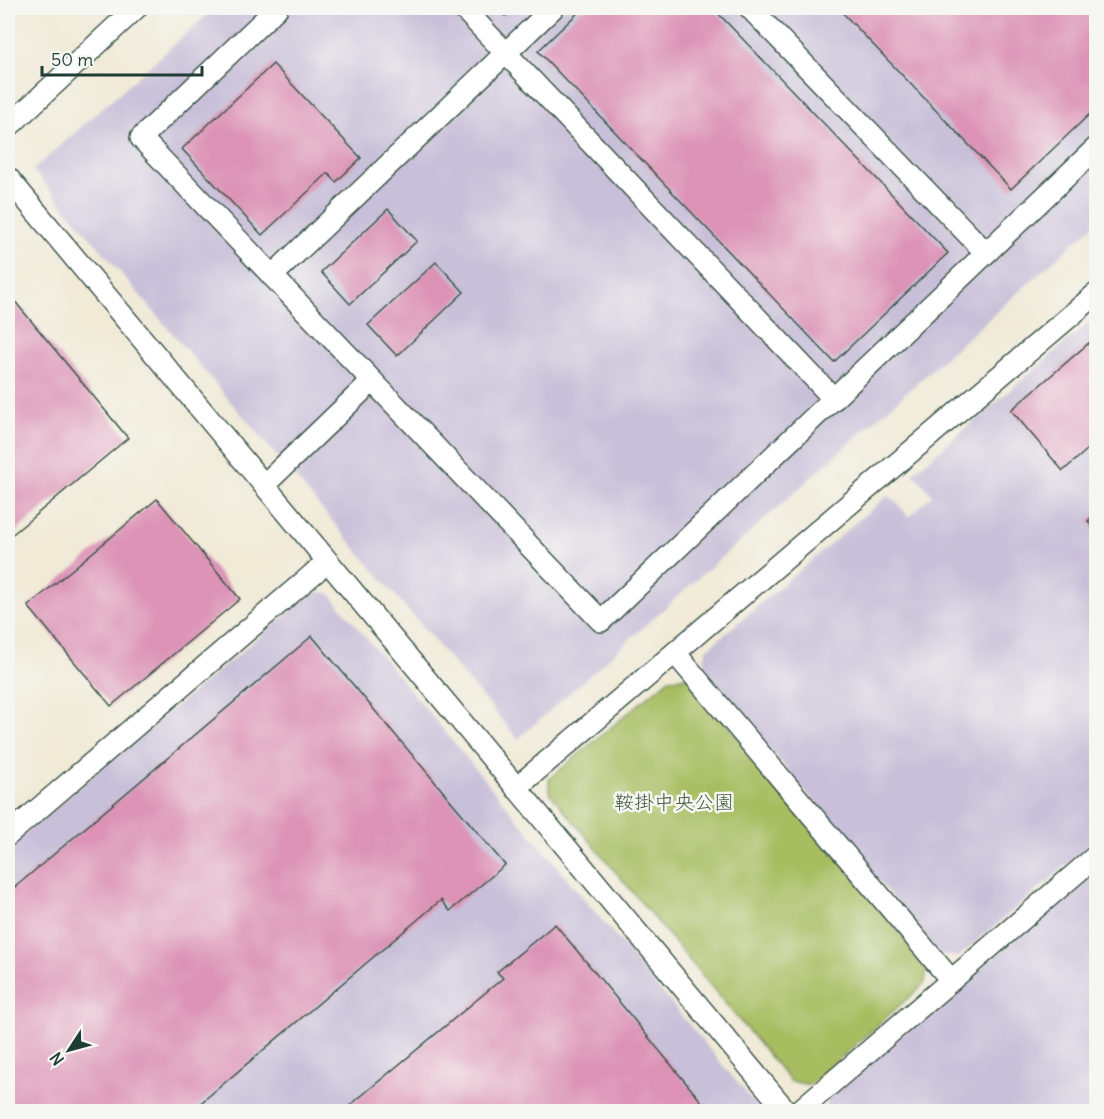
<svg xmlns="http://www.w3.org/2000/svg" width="1104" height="1119" viewBox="0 0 1104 1119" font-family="Delius,'Klee One',sans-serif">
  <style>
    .industrial { fill: #c8bfd8 }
    .green { fill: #a7bd61; stroke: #637d4a; stroke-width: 1.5 }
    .building { fill: #dc93b5 }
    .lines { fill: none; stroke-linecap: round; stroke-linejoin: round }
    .minor-casing { stroke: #3e574c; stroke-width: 24 }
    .minor { stroke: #fff; stroke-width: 21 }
    .labels { text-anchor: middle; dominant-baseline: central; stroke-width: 5; stroke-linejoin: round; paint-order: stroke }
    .park-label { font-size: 20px; fill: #415d3f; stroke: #f6f6f2 }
  </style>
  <rect width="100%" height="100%" fill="#f6f6f2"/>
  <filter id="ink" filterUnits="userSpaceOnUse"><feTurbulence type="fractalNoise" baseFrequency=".0167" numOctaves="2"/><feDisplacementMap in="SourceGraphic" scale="12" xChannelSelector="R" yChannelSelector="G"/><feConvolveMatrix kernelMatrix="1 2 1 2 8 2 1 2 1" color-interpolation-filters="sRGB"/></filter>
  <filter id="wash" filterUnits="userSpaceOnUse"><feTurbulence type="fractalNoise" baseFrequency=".008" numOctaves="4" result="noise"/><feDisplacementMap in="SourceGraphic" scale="24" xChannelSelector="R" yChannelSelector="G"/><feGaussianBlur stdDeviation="1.35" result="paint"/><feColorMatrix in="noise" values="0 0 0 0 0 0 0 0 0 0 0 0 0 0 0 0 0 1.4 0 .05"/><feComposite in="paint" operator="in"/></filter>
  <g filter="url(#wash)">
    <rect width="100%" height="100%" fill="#f0ead7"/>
    <g class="industrial">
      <path d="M215,8H1096V223L518,739L33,170Z"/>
      <path d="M1096,317V840L958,957L939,954L703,668L706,650L887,496L896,501L909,517L932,495L913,473Z"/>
      <path d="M313,592L329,593L761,1111L8,1112V846Z"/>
      <path d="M1096,870V1111L826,1112V1100Z"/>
    </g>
    <path class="green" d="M688,677L927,966L925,983L810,1085L790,1081L549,792V779L669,679Z"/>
    <g id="blocks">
      <g class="building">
        <path d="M497,8H515L505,16Z"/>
        <path d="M583,8H713L948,253L834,362L538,51Z"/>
        <path d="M838,8H1096V108L1011,189Z"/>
        <path d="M273,64L361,158L336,182L328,173L262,235L182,149Z"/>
        <path d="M388,209L417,241L350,304L321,272Z"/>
        <path d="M436,262L464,292L397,356L368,325Z"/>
        <path d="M8,293L128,438L8,538Z"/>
        <path d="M1096,337V442L1063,471L1011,410Z"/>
        <path d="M157,499L240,599L111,706L28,606Z"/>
        <path d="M1096,513V531L1088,521Z"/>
        <path d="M312,636L505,865L450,911L441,900L190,1112H8V893Z"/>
        <path d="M555,924L710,1112H342L503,978L497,972Z"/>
      </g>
    </g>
  </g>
  <g filter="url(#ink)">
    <use href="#blocks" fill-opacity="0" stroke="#3e574c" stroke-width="1.5"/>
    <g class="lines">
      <defs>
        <g id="minor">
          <path d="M277,8L141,138L601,621L1096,148"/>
          <path d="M463,8L834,399"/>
          <path d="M750,8L986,253"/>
          <path d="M8,127L136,8"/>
          <path d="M8,178L787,1112"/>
          <path d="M272,276L553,8"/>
          <path d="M264,485L372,381"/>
          <path d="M675,653L951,980"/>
          <path d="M516,788L1096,294"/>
          <path d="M8,835L327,562"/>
          <path d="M798,1112L1096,856"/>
        </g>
      </defs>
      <use href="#minor" class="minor-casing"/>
      <use href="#minor" class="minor"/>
    </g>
  </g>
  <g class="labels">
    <g class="park-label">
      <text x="674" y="801">鞍掛中央公園</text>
    </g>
  </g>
  <rect width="1104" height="1119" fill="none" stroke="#f6f6f2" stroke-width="30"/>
  <g transform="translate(69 1050) rotate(234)" stroke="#f6f6f2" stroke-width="4.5" paint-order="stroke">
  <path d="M0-4.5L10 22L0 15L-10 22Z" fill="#1f3d34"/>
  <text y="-9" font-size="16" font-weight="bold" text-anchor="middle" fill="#1f3d34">N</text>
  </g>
  <path d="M42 66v9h160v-9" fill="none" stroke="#1f3d34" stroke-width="3"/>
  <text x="51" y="66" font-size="18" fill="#1f3d34" stroke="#f6f6f2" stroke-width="4.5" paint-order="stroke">50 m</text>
</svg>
